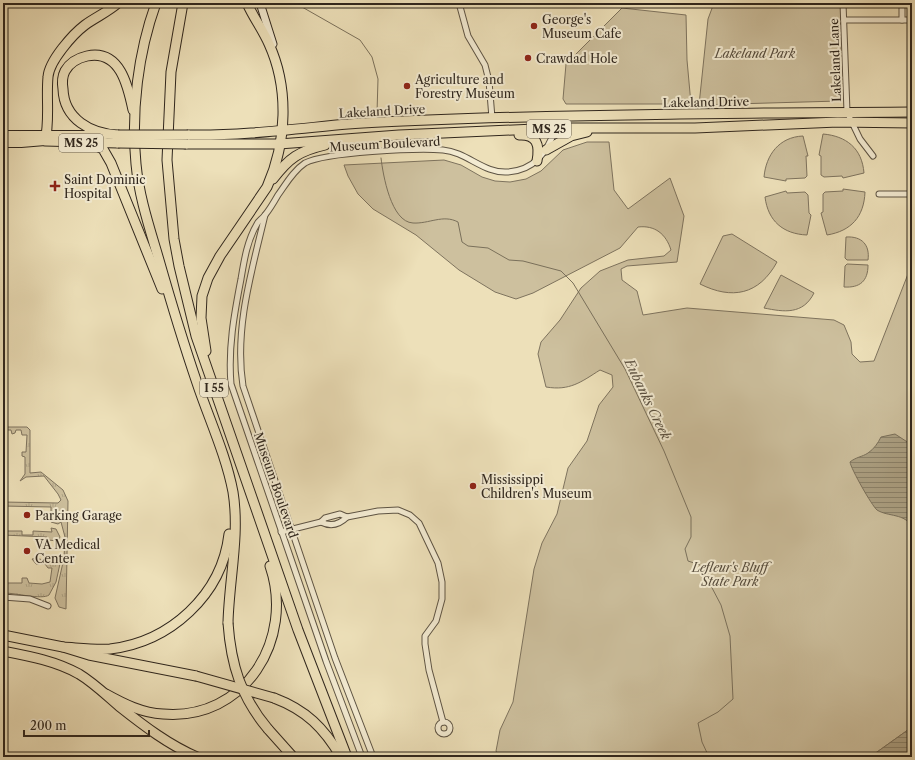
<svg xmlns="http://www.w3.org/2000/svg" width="915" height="760" viewBox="0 0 915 760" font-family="'Libre Caslon Text',serif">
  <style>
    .grass { fill: url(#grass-tufts); stroke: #7e735e }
    .green { fill: #cdc09e; stroke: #7e735e }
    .water { fill: url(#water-rules); stroke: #7a705b }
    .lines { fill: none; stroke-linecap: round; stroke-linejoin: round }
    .stream { stroke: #7a705b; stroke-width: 1 }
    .street-casing { stroke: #5e5444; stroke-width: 7 }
    .secondary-casing { stroke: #2f261d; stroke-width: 9 }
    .primary-casing { stroke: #2f261d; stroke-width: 10 }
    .highway-casing { stroke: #2f261d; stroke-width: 11 }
    .street { stroke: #f3ebd2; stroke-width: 5 }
    .secondary { stroke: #f3ebd2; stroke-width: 7 }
    .primary { stroke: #ede0b9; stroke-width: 8 }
    .highway { stroke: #ede0b9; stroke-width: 9 }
    .highway-bridge-casing { stroke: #2f261d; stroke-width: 11; stroke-linecap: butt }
    .highway-bridge { stroke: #ede0b9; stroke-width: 9 }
    .poi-dot { fill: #8f2418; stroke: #f3ebd2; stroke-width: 1.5 }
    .labels { text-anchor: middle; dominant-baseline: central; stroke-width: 4; stroke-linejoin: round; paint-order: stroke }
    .shield { fill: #f3ebd2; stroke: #6a6153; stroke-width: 1 }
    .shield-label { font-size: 11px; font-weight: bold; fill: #2f261d }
    .poi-label { font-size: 12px; fill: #2f261d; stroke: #f3ebd2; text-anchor: start }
    .park-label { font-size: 12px; font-style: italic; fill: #564c3d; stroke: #f3ebd2 }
    .street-label { font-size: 12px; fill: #2f261d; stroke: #f3ebd2 }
    .water-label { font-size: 13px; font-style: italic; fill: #5b5141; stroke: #f3ebd2 }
  </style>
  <defs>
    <pattern id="grass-tufts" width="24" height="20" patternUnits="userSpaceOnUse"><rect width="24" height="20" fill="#cdc09e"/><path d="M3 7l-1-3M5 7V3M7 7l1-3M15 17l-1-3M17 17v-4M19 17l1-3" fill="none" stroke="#b0a588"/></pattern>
    <pattern id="water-rules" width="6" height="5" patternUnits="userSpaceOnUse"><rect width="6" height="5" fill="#aca184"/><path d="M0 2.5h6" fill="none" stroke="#8c836b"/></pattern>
  </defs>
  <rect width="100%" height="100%" fill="#ede0b9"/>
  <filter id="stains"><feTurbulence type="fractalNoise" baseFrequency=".005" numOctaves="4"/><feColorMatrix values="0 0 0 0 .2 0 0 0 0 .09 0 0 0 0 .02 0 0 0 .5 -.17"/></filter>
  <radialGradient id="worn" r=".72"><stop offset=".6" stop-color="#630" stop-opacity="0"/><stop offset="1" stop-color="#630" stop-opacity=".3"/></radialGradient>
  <g class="grass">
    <path d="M3,427H27L30,430V473L41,472L63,490L68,501L66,609L59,607L55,598L64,558L65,537L61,522L58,524L51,522V507L3,506V502L58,503L61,500L58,494L44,476L26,477L20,481L25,474V457L22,456V452H26L27,435H22L21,430H16L15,433L12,434L11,430H3Z"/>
    <path d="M51,528L56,529L60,537L58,541L48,540L47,537L3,535V531H22V535H33V531L52,532Z"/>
    <path d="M32,559C41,557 46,563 55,563L56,559H61L56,582L49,595C42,600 16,593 4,593L3,580L4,583H22V578H27L29,583L42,584L50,582L52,568H48L45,564H36Z"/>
  </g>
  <g class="green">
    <path d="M714,3H841L839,101L699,105L708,19Z"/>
    <path d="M622,8L686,15L687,60L691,104H566L563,99L566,64Z"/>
    <path d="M823,134C846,136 862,148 864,173L843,178L842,176L824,177L821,175V156L819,155Z"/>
    <path d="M803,136L808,156H806L807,176L805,178L786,179V181L764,177C766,155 779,137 803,136Z"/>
    <path d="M587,142H609L614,190L628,209L670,178L684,216L677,262L627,266L621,269L622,280L637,291L643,315L687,308L834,320L844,325L851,342L852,354L860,362L874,361L908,274H912V727L870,757H499L496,751L500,730L513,702L534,569L542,543L557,514L568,468L587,441L599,405L613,387L612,375L600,370C581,382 570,391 546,387L538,354L541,342L560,320L581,288L600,271L628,260L664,256L671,250C666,234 655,225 638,227L620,248L533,293L516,299L495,292L459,270L416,235L373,209L358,194L348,176L344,165L444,160L461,165L482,177L495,181L510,182L526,179L541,171L563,150Z"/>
    <path d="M843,189L865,192C864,217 851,231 827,235L821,213L823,212V194L825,192L843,191Z"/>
    <path d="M786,191L787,193L805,192L808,195L809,213L811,215L807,235C783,234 768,221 765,197Z"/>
    <path d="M732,234L777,262C759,295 732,300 700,284L723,236Z"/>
    <path d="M846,237C862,236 870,245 868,260H847L845,258Z"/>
    <path d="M847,264L868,265C868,281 860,288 844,287L845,266Z"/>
    <path d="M781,275L814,293C803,315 784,312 764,308Z"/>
  </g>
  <g class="water">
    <path d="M895,434L912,445V527C905,513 888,517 877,510C872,506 851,469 850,462C856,457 862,457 868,453C874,449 878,443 881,437Z"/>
    <path d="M912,727V757H870Z"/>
  </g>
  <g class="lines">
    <g class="stream">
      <path d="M295,3L360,40L372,57L378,79L377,113"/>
      <path d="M381,158C383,175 391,222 413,223C429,224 443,214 458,222L462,242L468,246L488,248L509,260L523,261L561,271L573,283L625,369L664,451L691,517V537L685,549L688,561L700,565L721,605L730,636L733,699L718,712L698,723L702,742L709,757"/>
    </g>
    <defs>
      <g id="street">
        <path d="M459,3L468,36L485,65L489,81L492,118"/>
        <path d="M843,3L847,112L860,139L873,156"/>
        <path d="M844,20H912"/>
        <path d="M902,20V3"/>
        <path d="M879,194H912"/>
        <path d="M265,215C252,270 234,329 243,386L335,658L373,757"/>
        <path d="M321,522C331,527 339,525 347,517"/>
        <path d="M281,532L321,522L325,518L340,514L347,517L378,511L398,510L410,515L419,523L438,563L442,582V599L436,621L425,636V644L429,670L443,722"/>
        <path d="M3,597L30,599L48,606"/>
        <circle cx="444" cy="728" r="6"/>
        <path d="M362,757L326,661L231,384C228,348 234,315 241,279C244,261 247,241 257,224C258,221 262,219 265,215C270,209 274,202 278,195C286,184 293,171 305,163C326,152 417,148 443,150C467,152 484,174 508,172C535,170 547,152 556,128"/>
      </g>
      <path id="secondary" d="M260,3L273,44"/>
      <g id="primary">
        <path d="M3,135H19"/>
        <path d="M21,135H104"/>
        <path d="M3,143H19"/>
        <path d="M21,143L45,141"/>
      </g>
      <g id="highway">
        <path d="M156,3C138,53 131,111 136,164C139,197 150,229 159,260C171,302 183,342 197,383C209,419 226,455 233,492C240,535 229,580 228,623"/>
        <path d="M183,3L171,72L167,160L174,239L179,266L196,336L298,630L347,757"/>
        <path d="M118,135C91,134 64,119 63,89C62,83 62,77 65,71C70,62 78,58 87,56C120,49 128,86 133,110"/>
        <path d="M188,135C242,136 294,129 348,124C374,122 401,121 428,120C589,114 751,113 912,112"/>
        <path d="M519,135C537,134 540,145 537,161"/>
        <path d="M118,143L45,141C50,121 46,98 48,77C49,61 73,34 85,25C96,17 108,12 118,3"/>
        <path d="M93,144L103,149L111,163L162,289"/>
        <path d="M186,144H279L399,135L556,128H695L838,122L912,123"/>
        <path d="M546,150L571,136L587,132"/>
        <path d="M273,179C289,158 299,151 325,145"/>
        <path d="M206,351L201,318L202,296L208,278L220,256L267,187C287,142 289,88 269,44C263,30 253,17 247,3"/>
        <path d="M3,635L63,647L89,655L196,676"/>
        <path d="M63,647C79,648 95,650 110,649C170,642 222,595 229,534"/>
        <path d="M3,651C29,656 56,661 79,674C94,683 107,696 120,707C144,726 169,745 197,757"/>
        <path d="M106,694C124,704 142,713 163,714C245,721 295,639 270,566"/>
        <path d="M274,698C306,710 324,728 341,757"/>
        <path d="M268,729L293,757"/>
      </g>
    </defs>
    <use href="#street" class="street-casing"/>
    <use href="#secondary" class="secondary-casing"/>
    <use href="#primary" class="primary-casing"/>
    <use href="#highway" class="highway-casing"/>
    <use href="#street" class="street"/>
    <use href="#secondary" class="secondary"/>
    <use href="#primary" class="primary"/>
    <use href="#highway" class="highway"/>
    <defs>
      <g id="highway-bridge">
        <path d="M118,135H188"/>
        <path d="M118,143L186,144"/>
        <path d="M228,623C231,665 241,697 268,729"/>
        <path d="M196,676L274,698"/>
      </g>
    </defs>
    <use href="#highway-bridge" class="highway-bridge-casing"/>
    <use href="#highway-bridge" class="highway-bridge"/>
  </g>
  <g class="poi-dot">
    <circle cx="534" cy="26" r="4"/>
    <circle cx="528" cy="58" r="4"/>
    <circle cx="407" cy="86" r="4"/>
    <path d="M53 180h4v4h4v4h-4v4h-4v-4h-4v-4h4z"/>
    <circle cx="473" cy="486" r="4"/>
    <circle cx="27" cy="515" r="4"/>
    <circle cx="27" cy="551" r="4"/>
  </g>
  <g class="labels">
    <g class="shield">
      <rect x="527" y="120" width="44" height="18" rx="3"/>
      <rect x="59" y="134" width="44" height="18" rx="3"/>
      <rect x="200" y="379" width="28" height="18" rx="3"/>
    </g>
    <g class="shield-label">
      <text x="549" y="129">MS 25</text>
      <text x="81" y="143">MS 25</text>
      <text x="214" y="388">I 55</text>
    </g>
    <g class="poi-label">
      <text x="542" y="19">George's<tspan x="542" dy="14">Museum Cafe</tspan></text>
      <text x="536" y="58">Crawdad Hole</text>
      <text x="415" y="79">Agriculture and<tspan x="415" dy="14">Forestry Museum</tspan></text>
      <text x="64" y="179">Saint Dominic<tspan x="64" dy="14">Hospital</tspan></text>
      <text x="481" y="479">Mississippi<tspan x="481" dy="14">Children's Museum</tspan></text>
      <text x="35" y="515">Parking Garage</text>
      <text x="35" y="544">VA Medical<tspan x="35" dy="14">Center</tspan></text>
    </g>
    <g class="park-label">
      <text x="755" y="53">Lakeland Park</text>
      <text x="730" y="567">Lefleur's Bluff<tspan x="730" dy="14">State Park</tspan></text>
    </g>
    <g class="street-label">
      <text transform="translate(835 60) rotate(-92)">Lakeland Lane</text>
      <text transform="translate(706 102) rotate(-1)">Lakeland Drive</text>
      <text transform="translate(382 111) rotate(-3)">Lakeland Drive</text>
      <text transform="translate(385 144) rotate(-3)">Museum Boulevard</text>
      <text transform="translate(276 485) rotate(71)">Museum Boulevard</text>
    </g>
    <g class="water-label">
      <text transform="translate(648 399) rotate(64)">Eubanks Creek</text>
    </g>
  </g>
  <rect width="915" height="760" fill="none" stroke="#ede0b9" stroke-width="16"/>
  <rect x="4" y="4" width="907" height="752" fill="none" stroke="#2f261d" stroke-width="2"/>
  <rect x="8" y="8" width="899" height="744" fill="none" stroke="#2f261d"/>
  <path d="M24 730v6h125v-6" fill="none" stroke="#2f261d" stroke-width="2"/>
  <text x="30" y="730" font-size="12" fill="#2f261d" stroke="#f3ebd2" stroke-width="3" paint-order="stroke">200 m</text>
  <rect width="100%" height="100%" filter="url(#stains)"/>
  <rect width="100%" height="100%" fill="url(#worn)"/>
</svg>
